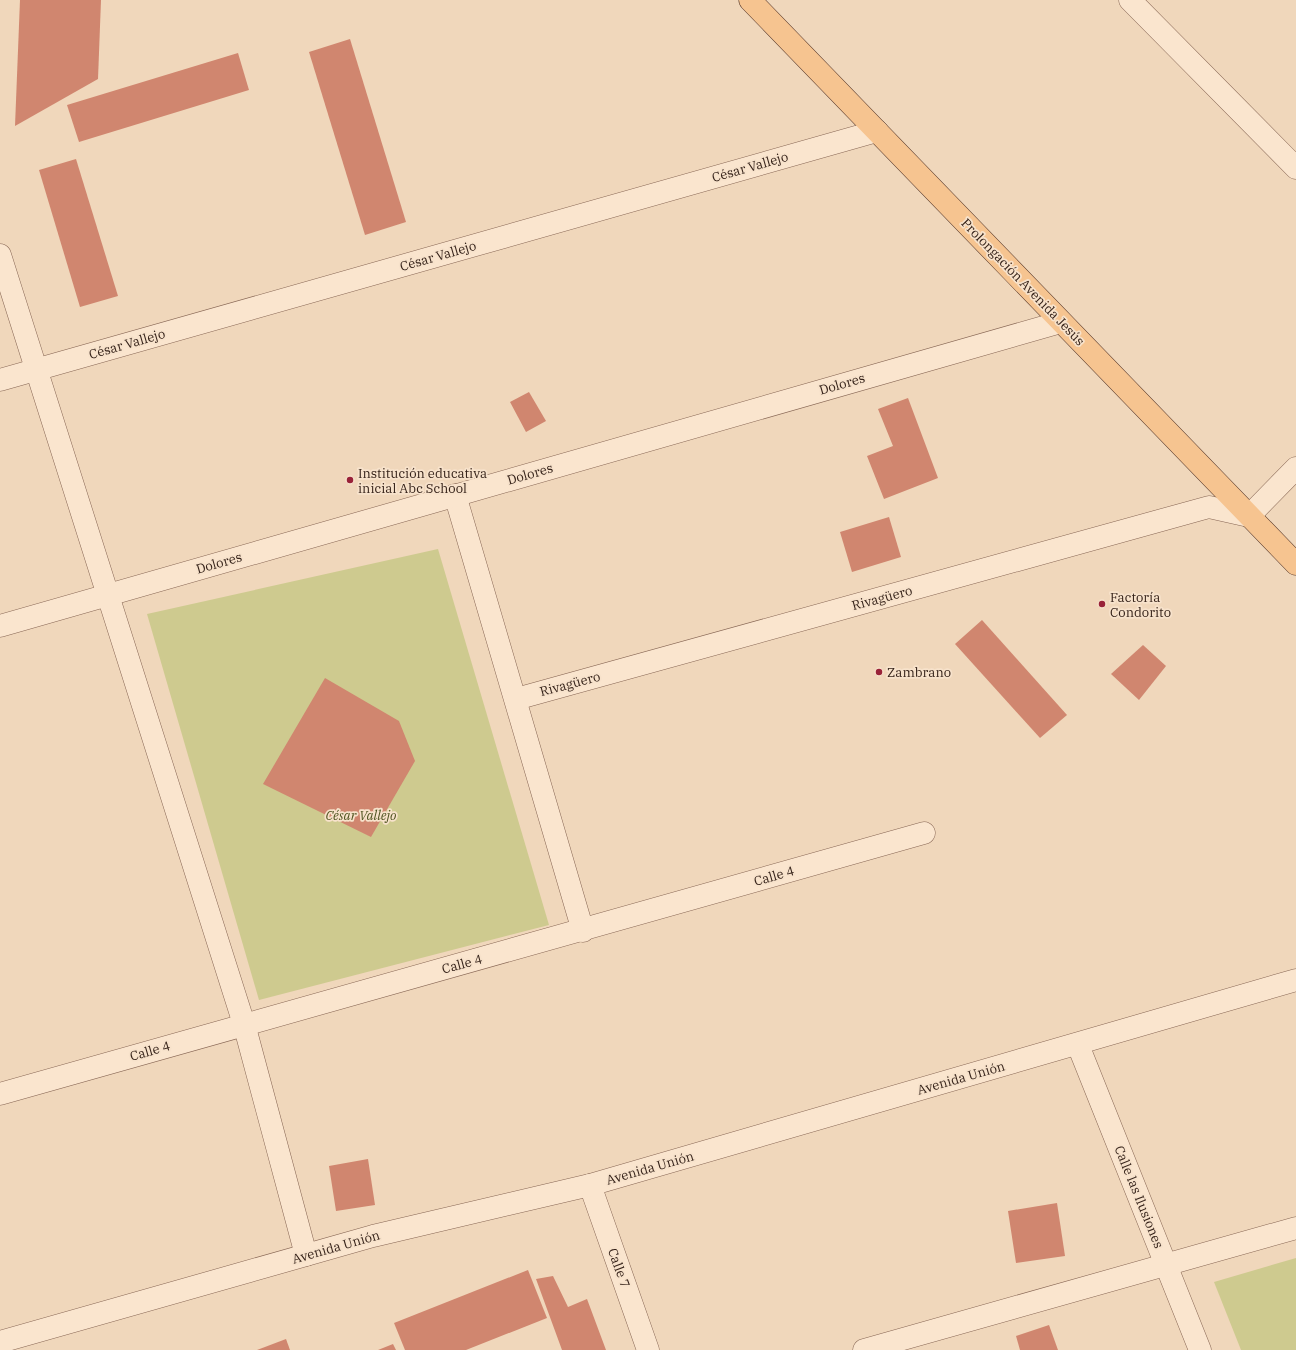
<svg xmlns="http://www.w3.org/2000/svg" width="1296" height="1350" viewBox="0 0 1296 1350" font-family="'IBM Plex Serif',serif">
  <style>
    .green { fill: #ceca8f }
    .building { fill: #d0866f }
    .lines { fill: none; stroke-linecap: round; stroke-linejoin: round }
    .minor-casing { stroke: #876654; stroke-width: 23 }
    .tertiary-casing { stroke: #876654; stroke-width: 23 }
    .primary-casing { stroke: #543629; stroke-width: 23 }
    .minor { stroke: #fae5ce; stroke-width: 22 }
    .tertiary { stroke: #fae5ce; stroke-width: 22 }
    .primary { stroke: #f6c490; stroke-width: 22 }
    .poi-dot { fill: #992238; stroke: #f7e2cb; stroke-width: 1.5 }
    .labels { text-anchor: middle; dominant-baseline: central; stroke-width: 3.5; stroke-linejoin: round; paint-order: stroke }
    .street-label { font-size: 13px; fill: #36231a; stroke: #f7e2cb }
    .poi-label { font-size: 13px; fill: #36231a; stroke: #f7e2cb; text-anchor: start }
    .park-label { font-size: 13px; font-style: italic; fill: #4f5320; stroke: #f7e2cb }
  </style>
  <rect width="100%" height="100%" fill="#f0d7bb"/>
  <g class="green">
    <path d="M438,549L549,925L259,1000L147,614Z"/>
    <path d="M1296,1258V1350H1241L1214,1282Z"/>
  </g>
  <g class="building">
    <path d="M20,0H101L98,79L15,126Z"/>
    <path d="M350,39L406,222L365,235L309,52Z"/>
    <path d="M238,53L249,90L79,142L67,105Z"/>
    <path d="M76,159L118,296L80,307L39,170Z"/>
    <path d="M529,392L546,421L526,432L510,402Z"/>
    <path d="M908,398L938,478L884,499L867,456L893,446L878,409Z"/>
    <path d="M889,517L901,557L852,572L840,532Z"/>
    <path d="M982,620L1067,715L1040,738L955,644Z"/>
    <path d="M1143,645L1166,666L1139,700L1111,674Z"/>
    <path d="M325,678L399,721L415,761L371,837L263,784Z"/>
    <path d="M368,1159L375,1205L336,1211L329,1166Z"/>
    <path d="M1057,1203L1065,1256L1016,1263L1008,1211Z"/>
    <path d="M528,1270L547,1318L466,1350H405L394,1323Z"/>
    <path d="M553,1276L568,1307L587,1299L606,1350H562L536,1279Z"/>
    <path d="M1049,1325L1058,1350H1020L1016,1336Z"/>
    <path d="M286,1339L290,1350H257Z"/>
    <path d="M393,1344L396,1350H378Z"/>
  </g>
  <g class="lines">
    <defs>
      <g id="minor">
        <path d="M1130,0L1296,168"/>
        <path d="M0,255L244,1024L306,1255"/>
        <path d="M0,380L877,131"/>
        <path d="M455,495L583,931"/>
        <path d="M0,626L1061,322"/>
        <path d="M516,699L1209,507L1249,516L1296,468"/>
        <path d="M1078,1045L1200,1350"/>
        <path d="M0,1094L924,833"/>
        <path d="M590,1185L648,1350"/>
        <path d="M864,1350L1296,1228"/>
      </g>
      <path id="tertiary" d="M0,1342L373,1236L590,1185L1296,980"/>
      <path id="primary" d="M750,0L1296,564"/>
    </defs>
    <use href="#minor" class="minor-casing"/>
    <use href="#tertiary" class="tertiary-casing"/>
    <use href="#primary" class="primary-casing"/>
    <use href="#minor" class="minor"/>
    <use href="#tertiary" class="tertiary"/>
    <use href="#primary" class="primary"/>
  </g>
  <g class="poi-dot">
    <circle cx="350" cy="480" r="4"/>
    <circle cx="1102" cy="604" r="4"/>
    <circle cx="879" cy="672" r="4"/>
  </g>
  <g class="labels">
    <g class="street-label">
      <text transform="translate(750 167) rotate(-16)">César Vallejo</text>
      <text transform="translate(438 256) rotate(-16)">César Vallejo</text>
      <text transform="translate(1023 282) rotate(46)">Prolongación Avenida Jesús</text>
      <text transform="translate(127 344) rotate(-16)">César Vallejo</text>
      <text transform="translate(842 384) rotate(-16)">Dolores</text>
      <text transform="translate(530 474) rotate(-16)">Dolores</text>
      <text transform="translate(219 563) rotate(-16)">Dolores</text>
      <text transform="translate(882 598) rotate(-15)">Rivagüero</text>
      <text transform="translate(570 684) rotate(-15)">Rivagüero</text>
      <text transform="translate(774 876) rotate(-16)">Calle 4</text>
      <text transform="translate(462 964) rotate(-15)">Calle 4</text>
      <text transform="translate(150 1051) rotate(-16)">Calle 4</text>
      <text transform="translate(961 1078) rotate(-16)">Avenida Unión</text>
      <text transform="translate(650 1168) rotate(-16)">Avenida Unión</text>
      <text transform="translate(1139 1197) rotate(68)">Calle las Ilusiones</text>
      <text transform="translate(336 1247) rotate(-16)">Avenida Unión</text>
      <text transform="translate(619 1268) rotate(70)">Calle 7</text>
    </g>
    <g class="poi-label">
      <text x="358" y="473">Institución educativa<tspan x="358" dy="15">inicial Abc School</tspan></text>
      <text x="1110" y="597">Factoría<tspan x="1110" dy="15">Condorito</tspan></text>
      <text x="887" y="672">Zambrano</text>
    </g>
    <g class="park-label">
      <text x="361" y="815">César Vallejo</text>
    </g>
  </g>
</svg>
